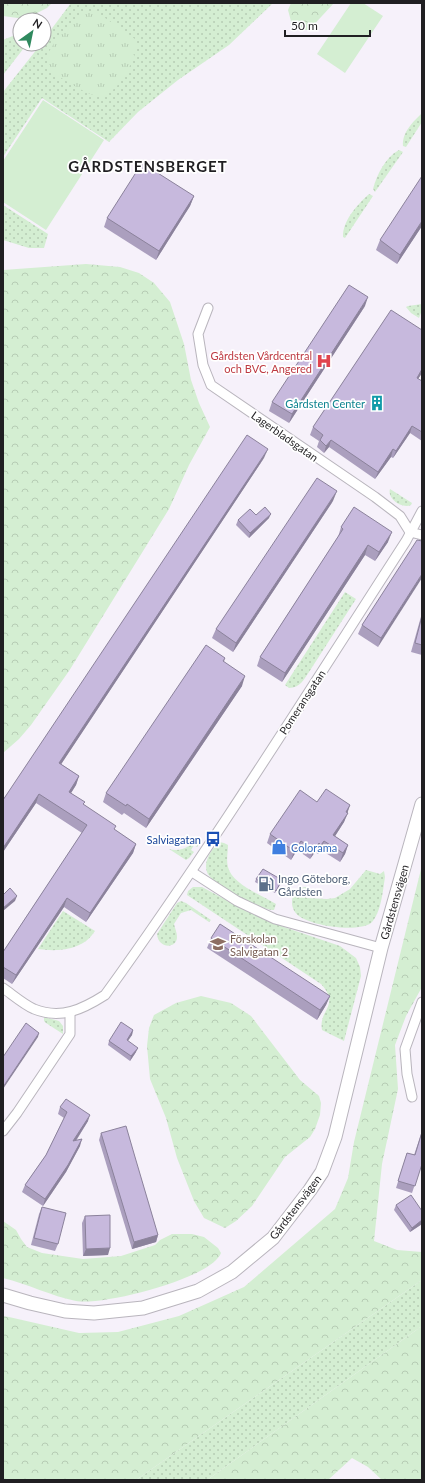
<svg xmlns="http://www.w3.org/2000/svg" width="425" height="1483" viewBox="0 0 425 1483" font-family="Lato,sans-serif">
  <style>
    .grass { fill: url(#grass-dots) }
    .forest { fill: url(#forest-crowns) }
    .park { fill: url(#park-tufts) }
    .pitch { fill: #d4eed2 }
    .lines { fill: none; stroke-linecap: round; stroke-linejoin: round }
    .street-casing { stroke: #b9b5bd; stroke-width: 11 }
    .secondary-casing { stroke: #b9b5bd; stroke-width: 15 }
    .street { stroke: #fff; stroke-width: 9 }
    .secondary { stroke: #fff; stroke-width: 13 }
    .wall { fill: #ab9fbe }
    .shaded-wall { fill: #8b829b }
    .building { fill: #c7b9dd; stroke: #8b829b }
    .labels { text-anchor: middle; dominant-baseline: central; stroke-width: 3.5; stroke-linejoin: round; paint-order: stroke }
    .health-label { font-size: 11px; fill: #be3a42; stroke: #fff; text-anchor: end }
    .culture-label { font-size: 11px; fill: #0d838f; stroke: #fff; text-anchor: end }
    .street-label { font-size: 11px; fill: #201f22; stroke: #fff }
    .transit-label { font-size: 11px; fill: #164399; stroke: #fff; text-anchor: end }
    .shop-label { font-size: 11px; fill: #366cbe; stroke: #fff; text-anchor: start }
    .service-label { font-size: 11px; fill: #4e5e75; stroke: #fff; text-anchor: start }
    .education-label { font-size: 11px; fill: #785e54; stroke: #fff; text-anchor: start }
    .district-label { font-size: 15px; font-weight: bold; letter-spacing: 1px; fill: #201f22; stroke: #fff }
  </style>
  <defs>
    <pattern id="grass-dots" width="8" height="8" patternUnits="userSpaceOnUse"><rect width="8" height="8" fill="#d4eed2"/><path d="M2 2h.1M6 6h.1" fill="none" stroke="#b6ccb4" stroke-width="1.8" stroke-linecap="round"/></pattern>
    <pattern id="forest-crowns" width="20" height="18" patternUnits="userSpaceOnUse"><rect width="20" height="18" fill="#d4eed2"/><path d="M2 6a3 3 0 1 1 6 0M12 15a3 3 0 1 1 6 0" fill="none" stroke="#b6ccb4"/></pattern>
    <pattern id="park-tufts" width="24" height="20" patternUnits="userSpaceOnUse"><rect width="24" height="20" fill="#d4eed2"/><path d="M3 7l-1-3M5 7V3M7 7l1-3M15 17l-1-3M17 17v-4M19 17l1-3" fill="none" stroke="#b6ccb4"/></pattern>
  </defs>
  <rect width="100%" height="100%" fill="#f6f1fa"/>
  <g class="grass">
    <path d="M71,3H273L229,45L178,80L138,112L109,142L42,98L3,157V92L41,44H44V39Z"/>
    <path d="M20,33V44H27L3,75V40Z"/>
    <path d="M422,113V122L406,147L403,146C402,132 413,122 422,113Z"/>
    <path d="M399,150L403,152L375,192L373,189C377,174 385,158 399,150Z"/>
    <path d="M369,194L373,196L345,238L343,237C342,221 358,204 369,194Z"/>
    <path d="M3,205L48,234L44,248H29L3,240Z"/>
    <path d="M422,304V310L419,318L411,313L406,307L408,306Z"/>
    <path d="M390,489L412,503L411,505C402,509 387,499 390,489Z"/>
    <path d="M345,592L356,599L309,672C304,679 300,688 289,688L285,685Z"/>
    <path d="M200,840H202L197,847L194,845L191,850L194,852L189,858L186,860L169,849C182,853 189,845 200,840Z"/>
    <path d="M219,842L224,843L228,845C228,852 226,860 228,867C232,884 261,895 276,904L274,910C261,910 210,884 207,872C203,861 212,849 219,842Z"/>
    <path d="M366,870L380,874L384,871L385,877C383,890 381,914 371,923C358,933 304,926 295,912C288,901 294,888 306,887V898L327,899L335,898L350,889Z"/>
    <path d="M193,887H202L245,910L284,927L340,946L356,958L360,967L361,976L344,1041L322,1030C318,1010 341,1006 321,984L187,895L188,891Z"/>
    <path d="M181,901L186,903L211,920L209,922L191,910L181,913L174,924C175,928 177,933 177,937C177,949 158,949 157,934L177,903Z"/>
    <path d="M63,911L95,931C83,950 59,952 38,949Z"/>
    <path d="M44,1017L59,1021L63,1026V1034L46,1023L44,1021Z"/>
    <path d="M422,1280V1326L207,1480H136Z"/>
  </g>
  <g class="forest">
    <path d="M3,3H52L47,8L25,19L3,16Z"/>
    <path d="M291,3H334L309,30H302L292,25L288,10Z"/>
    <path d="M86,264L120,267L139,273L154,283L170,302L184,344L191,380L199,403L210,427L189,465L169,509L69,671L31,725L19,739L3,753V270Z"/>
    <path d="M422,865V987L406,1016L395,1045L398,1089L382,1164L374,1241L397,1250L422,1252V1280L136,1480H3V1316L9,1317L79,1333L118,1332L179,1316L244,1287L335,1209L348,1178L354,1142Z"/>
    <path d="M201,996L231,1003L251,1016L300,1080L319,1096L321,1103L320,1115L315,1129L310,1137L285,1157L252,1206L236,1221L225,1228L204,1218L194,1201L177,1158L166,1118L150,1079L147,1046L149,1028L154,1015L176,1003Z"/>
    <path d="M3,1221L16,1230L21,1239L27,1247L42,1253L83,1259L121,1256L155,1245L160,1240L172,1234H192L204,1237L218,1248L221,1253C211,1279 102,1306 76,1301C51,1296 28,1284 3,1278Z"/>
    <path d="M422,1326V1480H382L368,1467L352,1458L328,1480H207Z"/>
  </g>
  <path class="park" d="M89,11H95L131,36C132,37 134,38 136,40C141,50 123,80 116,87C112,91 106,95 99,96C88,96 65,80 55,74C31,56 70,27 83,13Z"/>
  <g class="pitch">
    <path d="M351,3H363L383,16L345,73L317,54Z"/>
    <path d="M43,100L104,140L46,230L3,202V161Z"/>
  </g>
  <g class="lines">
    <defs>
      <g id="street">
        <path d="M208,308L198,334L203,365L211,385L375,497L400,516L410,532L422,535"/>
        <path d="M192,872L237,901L275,919L381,948"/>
        <path d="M3,988C13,995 23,1004 34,1009C61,1020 83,1009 105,995C211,848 307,694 406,541L422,511"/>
        <path d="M412,1097L407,1074L405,1049L422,1002"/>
        <path d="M3,1131L17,1113L70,1034V1013"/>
      </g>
      <path id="secondary" d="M3,1295L30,1303L65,1311L94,1313L143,1308L198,1291L232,1272L273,1238L310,1190L322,1172L335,1137L381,948L422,804"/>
    </defs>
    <use href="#street" class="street-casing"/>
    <use href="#secondary" class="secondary-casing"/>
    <use href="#street" class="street"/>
    <use href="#secondary" class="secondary"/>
  </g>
  <g class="wall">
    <path d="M194,196L190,206L156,260L104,227L107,218Z"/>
    <path d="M422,226L397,264L376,250L380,240Z"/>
    <path d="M365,306L289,423L269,411L272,402Z"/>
    <path d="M422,330V373L418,379L422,381V441L410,433L393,458L391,457L375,479L329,447L324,453L317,447L319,441L310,435L313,427Z"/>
    <path d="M264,458L61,764L79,776L76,785L71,793L84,805L115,830L136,844L133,853L86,922L64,907L12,984L3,978V952L82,833L36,803L3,852V800Z"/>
    <path d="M333,501L233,652L212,638L216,629Z"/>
    <path d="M256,515L269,518L249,538L236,525L238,520Z"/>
    <path d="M341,527L388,542L375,561L365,555L282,682L257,666L260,657L338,537Z"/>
    <path d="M422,541L378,647L358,634L362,625Z"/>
    <path d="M422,613V655L411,652Z"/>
    <path d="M225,658L224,662L242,686L146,828L124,813L122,815L103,802L106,793Z"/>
    <path d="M350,805L344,822L335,836L348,845L345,854L340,862L321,850L318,854L315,852L310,859L297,850L291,860L267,843L270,834Z"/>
    <path d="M256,879L282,880L275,893L255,882Z"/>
    <path d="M211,938L330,996L326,1005L317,1020L207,948Z"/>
    <path d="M133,1030L132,1035L128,1041L136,1052L130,1061L108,1045L109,1041Z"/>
    <path d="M60,1107L88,1121L76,1141L80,1146L66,1172L43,1206L22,1192L25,1185L46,1155L64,1118L58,1114Z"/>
    <path d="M422,1131V1167L421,1166L412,1193L396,1188L407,1153L414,1155Z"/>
    <path d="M101,1133L158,1235L156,1242L132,1249L99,1140Z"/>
    <path d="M396,1205L422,1211V1224L410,1232L394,1210Z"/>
    <path d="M42,1207L58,1244L55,1251L31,1245L39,1214Z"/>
    <path d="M85,1216L108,1255L83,1256L82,1223Z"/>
  </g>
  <g class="shaded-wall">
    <path d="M194,196L190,206L156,260L159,251Z"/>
    <path d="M422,221V226L397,264L400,255Z"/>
    <path d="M368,297L365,306L289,423L292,414Z"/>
    <path d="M422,369V373L414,385L417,378Z"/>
    <path d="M412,426L410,433L393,458L396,451Z"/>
    <path d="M331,440L329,447L324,453L326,446Z"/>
    <path d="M268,449L264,458L56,772L59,763Z"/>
    <path d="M393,449L391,457L375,479L378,472Z"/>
    <path d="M337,491L333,501L233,652L236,643Z"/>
    <path d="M271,514L269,518L249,538L250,533Z"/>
    <path d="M392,532L388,542L375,561L379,552Z"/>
    <path d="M368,545L365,555L282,682L285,673Z"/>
    <path d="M422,574V578L378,647L381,638Z"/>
    <path d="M245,676L242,686L146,828L149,819Z"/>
    <path d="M79,776L76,785L66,801L69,792Z"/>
    <path d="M39,794L36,803L3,852V848Z"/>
    <path d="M350,805L347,814L346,812Z"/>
    <path d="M348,813L344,822L330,844L333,835Z"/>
    <path d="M301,841L297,850L291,860L294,851Z"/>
    <path d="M324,841L321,850L318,854L321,845Z"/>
    <path d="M319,843L315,852L310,859L314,850Z"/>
    <path d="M136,844L133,853L86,922L90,913Z"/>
    <path d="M348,845L345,854L340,862L343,853Z"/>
    <path d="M17,896L15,901L3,911V908Z"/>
    <path d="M67,898L64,907L12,984L16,975Z"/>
    <path d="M330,996L326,1005L317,1020L320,1010Z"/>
    <path d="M133,1030L132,1035L125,1044L127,1040Z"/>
    <path d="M39,1033L38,1037L3,1089V1087Z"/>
    <path d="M138,1048L136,1052L130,1061L131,1056Z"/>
    <path d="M90,1115L88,1121L71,1148L73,1141Z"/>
    <path d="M82,1139L80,1146L66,1172L43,1206L45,1199Z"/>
    <path d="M422,1220V1224L410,1232L412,1228Z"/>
    <path d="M158,1235L156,1242L132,1249L134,1242Z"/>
    <path d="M110,1248L108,1255L83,1256L86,1249Z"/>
  </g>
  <g class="building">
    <path d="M142,163L194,196L159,251L107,218Z"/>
    <path d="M422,176V221L400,255L380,240Z"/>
    <path d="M349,285L368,297L292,414L272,402Z"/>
    <path d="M391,310L422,330V369L417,378L422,381V432L412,426L396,451L393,449L378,472L331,440L326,446L320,440L323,435L313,427Z"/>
    <path d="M247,435L268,449L59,763L79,776L69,792L85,802L83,804L116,826L114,829L136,844L90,913L67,898L16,975L3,967V952L87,825L39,794L3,848V800Z"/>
    <path d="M317,478L337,491L236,643L216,629Z"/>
    <path d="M265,507L271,514L250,533L238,520L250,509L256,515Z"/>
    <path d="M354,507L392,532L379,552L368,545L285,673L260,657L343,529L341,527Z"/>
    <path d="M417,540L422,541V574L381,638L362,625Z"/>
    <path d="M422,616V645L415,643Z"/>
    <path d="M206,645L225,658L223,661L245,676L149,819L127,804L126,806L106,793Z"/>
    <path d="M326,789L350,805L346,812L348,813L333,835L348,845L343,853L324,841L321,845L319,843L314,850L301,841L294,851L270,834L300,790L317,802Z"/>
    <path d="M263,869L282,880L276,891L256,879Z"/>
    <path d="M10,888L17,896L3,908V895Z"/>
    <path d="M220,924L330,996L320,1010L211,938Z"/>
    <path d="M121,1022L133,1030L127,1040L138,1048L131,1056L109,1041Z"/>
    <path d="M26,1023L39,1033L3,1087V1057Z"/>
    <path d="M66,1099L90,1115L73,1141L82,1139L68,1165L45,1199L25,1185L46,1155L67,1112L60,1107Z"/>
    <path d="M126,1126L135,1157L158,1235L134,1242L101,1133Z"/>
    <path d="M422,1132V1164L415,1186L398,1181L407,1153L415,1155Z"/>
    <path d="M411,1195L422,1211V1220L412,1228L396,1205Z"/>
    <path d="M42,1207L66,1213L58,1244L34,1238Z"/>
    <path d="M110,1215V1248L86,1249L85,1216Z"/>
  </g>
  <defs>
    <symbol id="hospital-bare" viewBox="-9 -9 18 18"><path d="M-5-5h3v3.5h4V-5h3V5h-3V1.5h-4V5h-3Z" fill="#e0444e" stroke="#fff" stroke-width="2.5" paint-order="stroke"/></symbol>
    <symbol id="building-bare" viewBox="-9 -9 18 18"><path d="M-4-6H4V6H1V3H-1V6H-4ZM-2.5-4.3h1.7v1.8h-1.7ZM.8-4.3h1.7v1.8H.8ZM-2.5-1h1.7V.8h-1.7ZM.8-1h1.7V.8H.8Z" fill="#0f9aa8" stroke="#fff" stroke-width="2.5" paint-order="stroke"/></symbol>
    <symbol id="bus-bare" viewBox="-9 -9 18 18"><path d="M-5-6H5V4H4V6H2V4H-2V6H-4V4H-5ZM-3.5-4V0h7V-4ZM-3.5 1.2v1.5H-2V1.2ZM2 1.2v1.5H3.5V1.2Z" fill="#1a4fb4" stroke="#fff" stroke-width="2.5" paint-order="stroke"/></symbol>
    <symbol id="shop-bare" viewBox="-9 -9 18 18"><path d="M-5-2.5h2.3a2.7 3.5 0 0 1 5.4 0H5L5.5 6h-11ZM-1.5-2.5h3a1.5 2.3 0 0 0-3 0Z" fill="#3f7fe0" stroke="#fff" stroke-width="2.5" paint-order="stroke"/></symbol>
    <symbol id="fuel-bare" viewBox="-9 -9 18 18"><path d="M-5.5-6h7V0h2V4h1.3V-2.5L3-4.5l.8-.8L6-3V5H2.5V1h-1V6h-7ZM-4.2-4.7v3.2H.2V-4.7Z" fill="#5c6f8a" stroke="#fff" stroke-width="2.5" paint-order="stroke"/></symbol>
    <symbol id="school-bare" viewBox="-9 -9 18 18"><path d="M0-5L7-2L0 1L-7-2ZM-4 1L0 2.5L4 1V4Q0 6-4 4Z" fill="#8d6e63" stroke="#fff" stroke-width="2.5" paint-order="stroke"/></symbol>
  </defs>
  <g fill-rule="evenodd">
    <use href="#hospital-bare" x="313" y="350" width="22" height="22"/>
    <use href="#building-bare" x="366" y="392" width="22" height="22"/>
    <use href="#bus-bare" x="202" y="828" width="22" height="22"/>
    <use href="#shop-bare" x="268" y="836" width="22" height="22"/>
    <use href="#fuel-bare" x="255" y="873" width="22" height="22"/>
    <use href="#school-bare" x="207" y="933" width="22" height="22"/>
  </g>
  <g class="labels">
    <g class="health-label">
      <text x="312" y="355">Gårdsten Vårdcentral<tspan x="312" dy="13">och BVC, Angered</tspan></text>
    </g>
    <g class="culture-label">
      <text x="365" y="403">Gårdsten Center</text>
    </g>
    <g class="street-label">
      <text transform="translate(285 436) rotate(35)">Lagerbladsgatan</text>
      <text transform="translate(302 702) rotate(-57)">Pomeransgatan</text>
      <text transform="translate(394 902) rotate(-74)">Gårdstensvägen</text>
      <text transform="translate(295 1207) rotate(-53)">Gårdstensvägen</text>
    </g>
    <g class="transit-label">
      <text x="201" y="839">Salviagatan</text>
    </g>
    <g class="shop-label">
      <text x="291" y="847">Colorama</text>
    </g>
    <g class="service-label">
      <text x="278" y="878">Ingo Göteborg,<tspan x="278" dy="13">Gårdsten</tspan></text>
    </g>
    <g class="education-label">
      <text x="230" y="938">Förskolan<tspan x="230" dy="13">Salvigatan 2</tspan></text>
    </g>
    <g class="district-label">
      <text x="148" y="166">GÅRDSTENSBERGET</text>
    </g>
  </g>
  <rect width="425" height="1483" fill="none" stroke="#201f22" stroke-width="8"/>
  <g transform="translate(32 32) rotate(33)"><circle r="19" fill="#ffffff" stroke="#a6a5a7"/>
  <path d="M0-3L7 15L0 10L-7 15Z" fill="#2f895e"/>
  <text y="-6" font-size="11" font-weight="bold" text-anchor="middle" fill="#201f22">N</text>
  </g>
  <path d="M285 30v6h85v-6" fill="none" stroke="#201f22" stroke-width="2"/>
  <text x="291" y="30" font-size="12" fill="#201f22" stroke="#ffffff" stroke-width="3" paint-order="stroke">50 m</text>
</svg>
